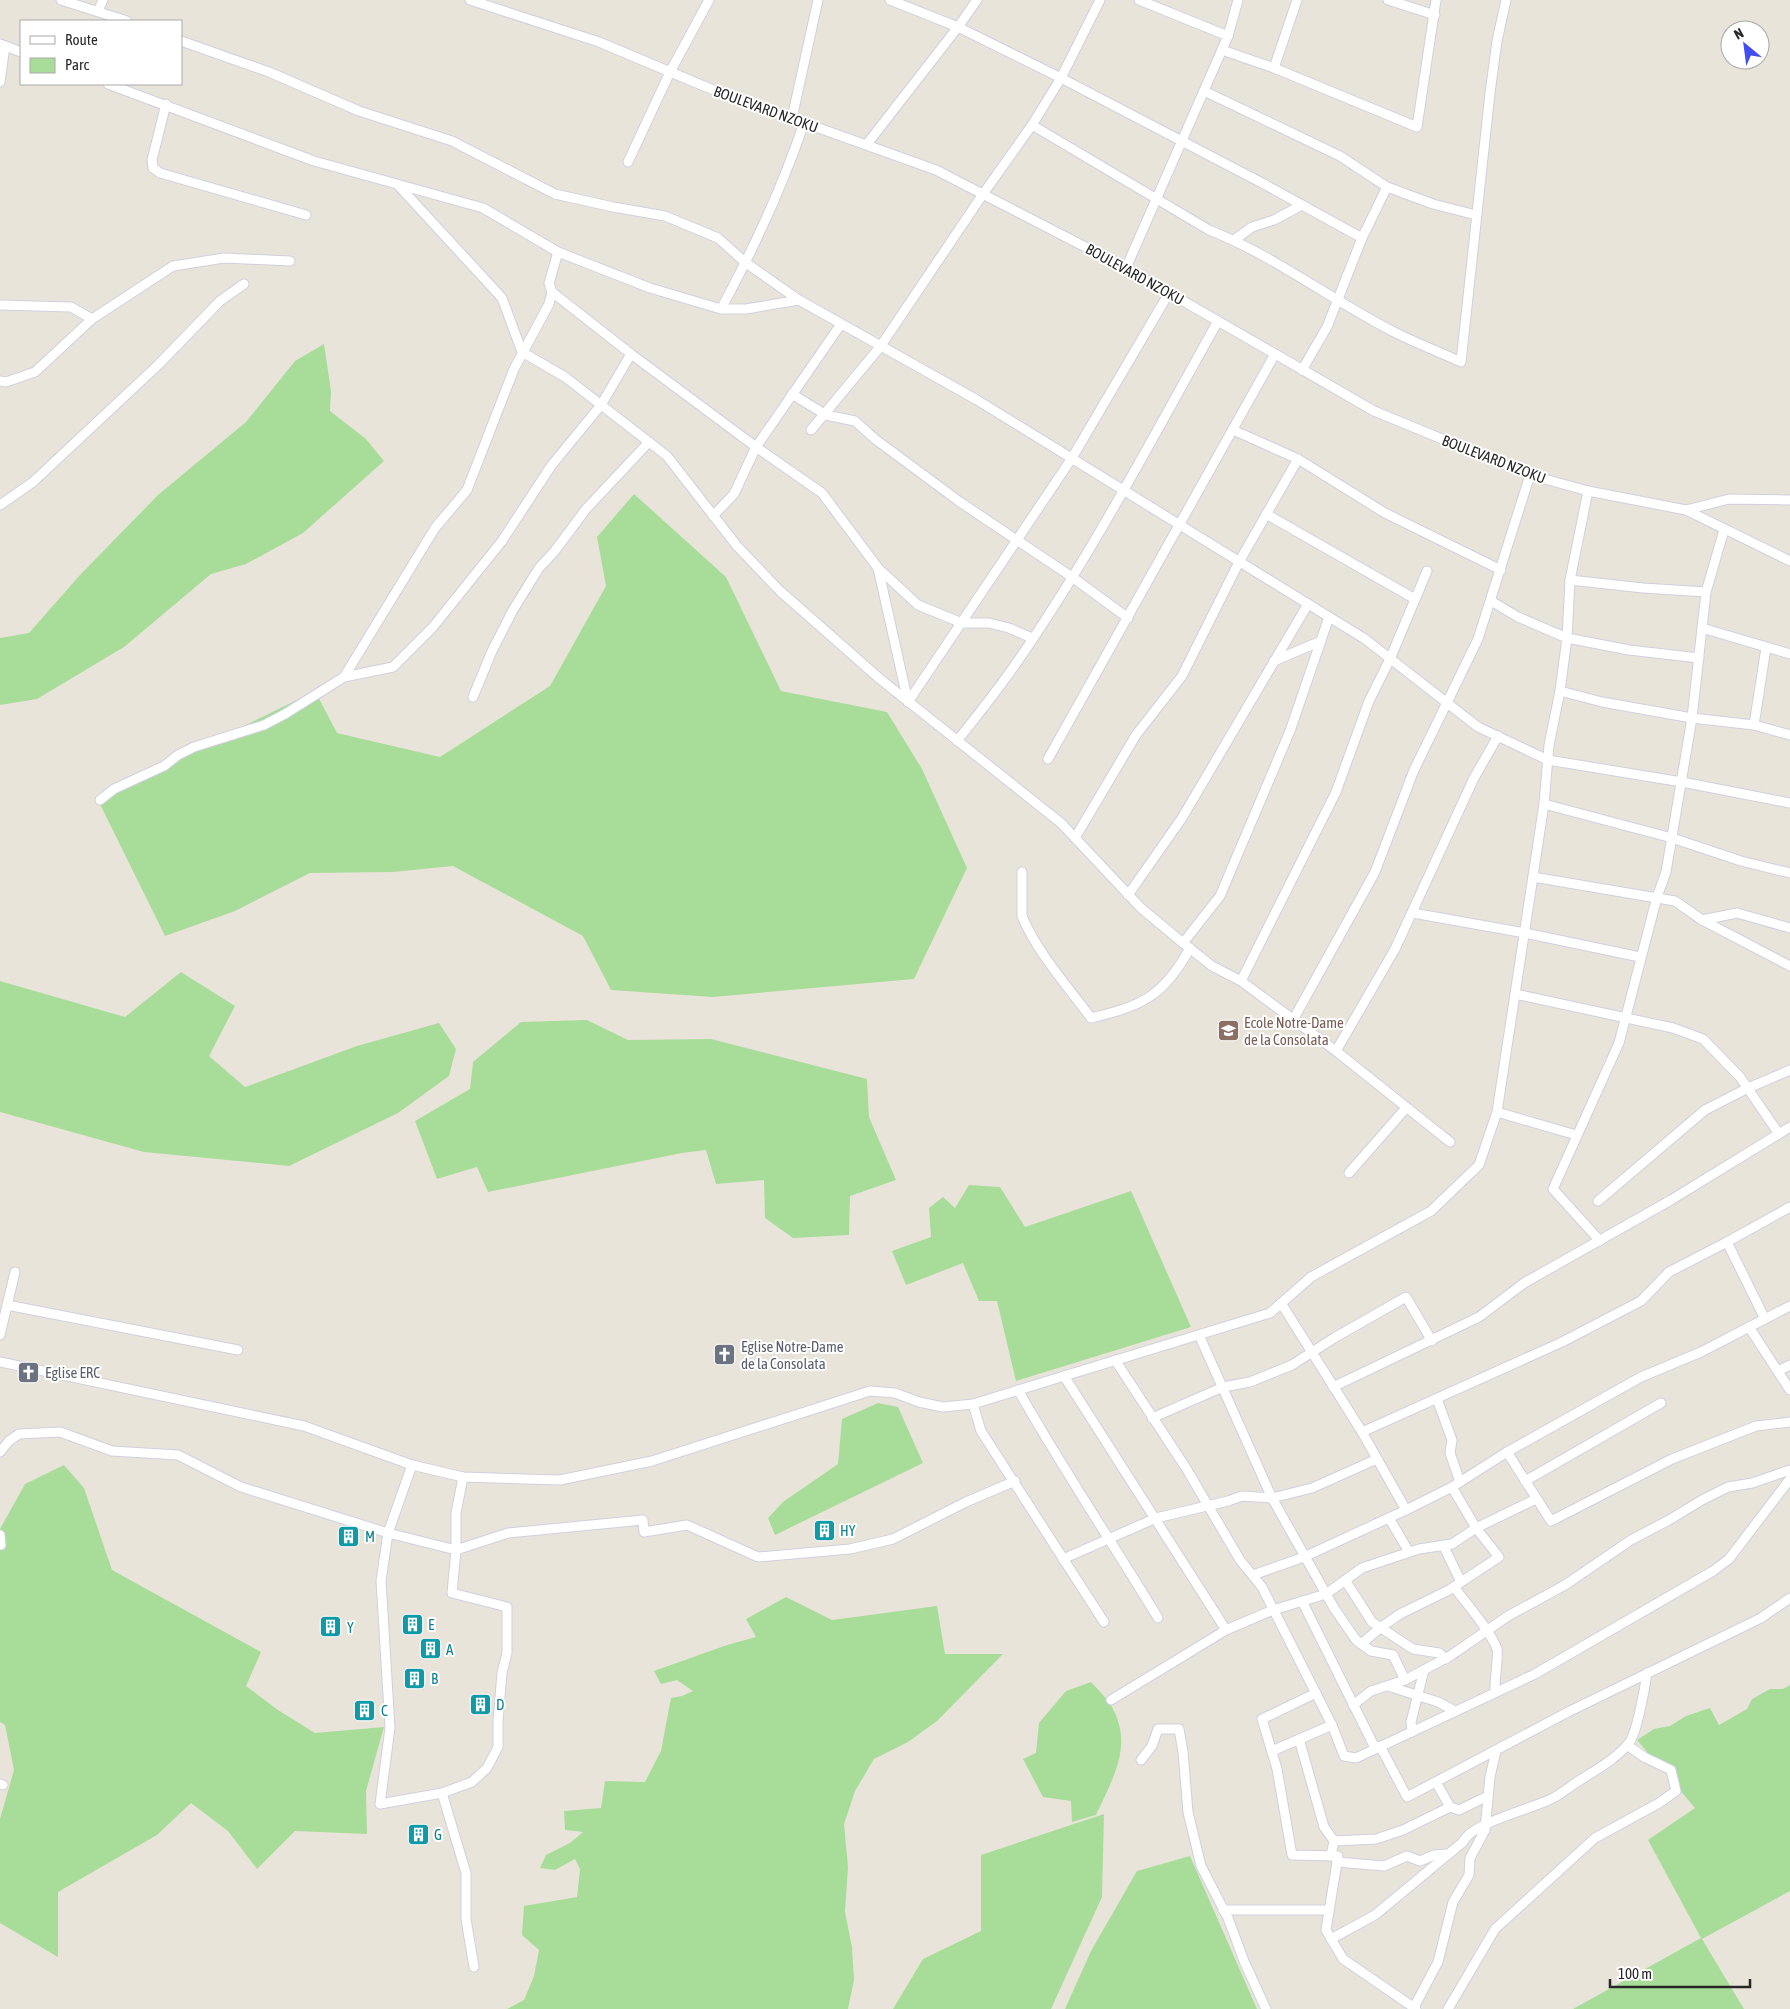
<svg xmlns="http://www.w3.org/2000/svg" width="1790" height="2009" viewBox="0 0 1790 2009" font-family="'Asap Condensed',sans-serif">
  <style>
    .green { fill: #a8dd99 }
    .lines { fill: none; stroke-linecap: round; stroke-linejoin: round }
    .minor-casing { stroke: #cfd0e0; stroke-width: 11 }
    .minor { stroke: #fff; stroke-width: 9 }
    .labels { text-anchor: middle; dominant-baseline: central; stroke-width: 4; stroke-linejoin: round; paint-order: stroke }
    .street-label { font-size: 15px; fill: #272727; stroke: #fff }
    .education-label { font-size: 15px; fill: #785e54; stroke: #fff; text-anchor: start }
    .worship-label { font-size: 15px; fill: #5b616d; stroke: #fff; text-anchor: start }
    .culture-label { font-size: 15px; fill: #0d838f; stroke: #fff; text-anchor: start }
  </style>
  <rect width="100%" height="100%" fill="#e9e4da"/>
  <g class="green">
    <path d="M324,344L331,391L330,411L366,439L384,461L303,533L246,564L211,574L124,647L37,699L0,705V638L29,633L80,575L158,495L246,422L295,361Z"/>
    <path d="M634,494L726,577L781,691L887,712L922,769L967,868L914,979L713,997L611,990L583,936L453,866L393,872L310,873L235,911L165,936L97,798L315,691L337,733L440,757L550,686L606,586L597,537Z"/>
    <path d="M181,972L235,1006L209,1056L245,1087L357,1046L439,1023L456,1049L449,1076L398,1113L289,1166L144,1152L0,1112V981L125,1017Z"/>
    <path d="M587,1020L628,1040L711,1039L867,1079L869,1117L896,1180L850,1196L849,1235L793,1238L765,1218L764,1180L716,1184L706,1150L682,1153L488,1192L477,1167L437,1179L415,1121L470,1089L473,1062L521,1022Z"/>
    <path d="M969,1185L1000,1187L1025,1227L1131,1191L1191,1327L1016,1381L997,1301H979L963,1263L906,1285L892,1251L931,1237L929,1208L943,1197L955,1208Z"/>
    <path d="M878,1403L898,1407L923,1463L775,1535L768,1518L783,1502L838,1464L842,1419Z"/>
    <path d="M64,1465L84,1488L112,1570L261,1652L246,1686L278,1710L315,1733L384,1727L366,1791L367,1834L295,1831L257,1869L228,1831L191,1803L157,1835L58,1892V1957L0,1923V1819L14,1770L5,1725L0,1722V1529L25,1484Z"/>
    <path d="M786,1597L832,1620L937,1606L945,1654H1003L937,1721L908,1742L874,1759L855,1791L844,1824L848,1867L845,1912L852,1947L854,1980L848,2009H507L524,2000L534,1976L539,1950L522,1935L524,1906L577,1897L580,1869L575,1859L555,1870L540,1868L546,1855L570,1843L583,1832L565,1830L564,1811L601,1808L605,1781L645,1782L661,1751L671,1698L682,1696L693,1691L677,1680L661,1684L654,1671L727,1645L756,1637L746,1619Z"/>
    <path d="M1091,1682C1098,1690 1108,1699 1113,1709C1133,1747 1112,1780 1096,1815L1072,1822L1071,1801L1043,1797L1023,1759L1036,1753L1039,1723L1066,1691Z"/>
    <path d="M1790,1685V1891L1702,1939L1744,2009H1573L1701,1938L1648,1840L1695,1808L1637,1740L1654,1729L1670,1726L1686,1716L1710,1708L1719,1725L1747,1709L1752,1699L1770,1689H1783Z"/>
    <path d="M1104,1814L1102,1897L1051,2009H893L923,1959L981,1931V1855Z"/>
    <path d="M1190,1856L1257,2009H1065L1091,1951L1137,1871Z"/>
  </g>
  <g class="lines">
    <defs>
      <g id="minor">
        <path d="M61,0L127,21"/>
        <path d="M470,0L599,42L718,92L936,170L1126,268L1374,411L1530,475L1588,491L1686,510L1790,561"/>
        <path d="M890,0L958,27L1061,78L1264,184L1362,238"/>
        <path d="M1139,0L1228,36"/>
        <path d="M1388,0L1435,15"/>
        <path d="M98,11L103,0"/>
        <path d="M181,41L269,72L359,111L452,141L555,194L613,207L665,216L718,238L746,263L799,300"/>
        <path d="M0,44L21,52"/>
        <path d="M1222,50L1274,68L1417,127L1436,0"/>
        <path d="M1274,68L1297,0"/>
        <path d="M0,82L5,46"/>
        <path d="M108,84L314,161L483,208L558,252L650,288L721,309H746L799,300L977,400L1365,639L1478,727L1548,760L1682,782L1790,803"/>
        <path d="M1204,91L1340,156L1387,187L1433,204L1476,215"/>
        <path d="M166,104L152,160L153,168L160,173L306,215"/>
        <path d="M792,118L818,0"/>
        <path d="M1032,125L1209,230C1275,256 1331,300 1394,332C1416,343 1439,352 1461,362L1490,93L1497,41L1506,0"/>
        <path d="M867,144L958,27L977,0"/>
        <path d="M628,162L670,72L709,0"/>
        <path d="M398,185L502,298L522,352L565,377L667,456L737,546L780,591L880,679L1061,823L1141,908L1183,943"/>
        <path d="M1234,240L1252,227L1274,220L1302,205"/>
        <path d="M558,252L549,283L552,292L631,354L756,447L822,493L878,568L918,605L962,623H989L1009,628L1032,638"/>
        <path d="M1126,268L1228,36L1238,0"/>
        <path d="M0,305L71,307L92,319"/>
        <path d="M721,309C753,250 782,188 804,123"/>
        <path d="M1302,370L1327,327L1362,238L1387,187"/>
        <path d="M0,381L6,382L35,372L92,319L173,266L224,258L290,261"/>
        <path d="M792,394L826,415L855,421L875,439L960,502L1072,577L1128,618"/>
        <path d="M811,430L880,347L983,194L1032,125L1061,78L1100,0"/>
        <path d="M1233,430L1298,459L1385,513L1501,570"/>
        <path d="M0,505L33,482L158,365L220,301L244,284"/>
        <path d="M1686,510L1729,499L1790,500"/>
        <path d="M1266,514L1415,599"/>
        <path d="M713,516L734,494L756,447L841,324"/>
        <path d="M878,568L908,702"/>
        <path d="M1570,580L1643,588L1706,592"/>
        <path d="M1491,601L1518,617L1567,638L1629,650L1699,658"/>
        <path d="M1329,617L1290,731L1220,896L1183,943L1212,966L1241,981L1336,1051L1450,1142"/>
        <path d="M1702,628L1790,654"/>
        <path d="M1274,661L1321,641"/>
        <path d="M344,677L435,528L467,490L514,369L549,304L552,292"/>
        <path d="M1560,691L1602,702L1692,718L1754,725L1790,735"/>
        <path d="M473,697L492,651L513,610L539,568L554,552L586,509L649,442"/>
        <path d="M908,702L1072,458L1169,293"/>
        <path d="M1754,725L1766,648"/>
        <path d="M957,741C977,716 997,691 1015,665C1091,556 1153,437 1218,321"/>
        <path d="M1048,759L1275,354"/>
        <path d="M100,800L114,789L164,766L178,755L194,747L264,725L285,714L344,677L393,667L433,627L502,541L551,466L601,405L631,354"/>
        <path d="M1544,804L1672,838L1741,861L1790,873"/>
        <path d="M1075,838L1136,735L1182,676L1239,562L1298,459"/>
        <path d="M1022,872V916C1036,951 1069,988 1091,1018C1142,1006 1164,996 1190,948"/>
        <path d="M1533,877L1675,901L1702,920L1790,966"/>
        <path d="M1128,895L1182,818L1308,604"/>
        <path d="M1413,913L1525,933L1640,957"/>
        <path d="M1702,920L1737,913L1790,928"/>
        <path d="M1241,981L1336,792L1369,701L1390,659L1427,571"/>
        <path d="M1515,994L1673,1028L1703,1039L1740,1077L1779,1134"/>
        <path d="M1293,1020L1375,872L1414,770L1478,639L1530,475"/>
        <path d="M1336,1051L1395,949L1474,778L1498,736"/>
        <path d="M1497,1112L1576,1135"/>
        <path d="M1349,1173L1406,1108"/>
        <path d="M1598,1201L1705,1110L1748,1088L1790,1070"/>
        <path d="M1600,1241L1553,1189L1619,1043L1657,897L1666,872L1692,718L1706,592L1724,530"/>
        <path d="M1727,1242L1765,1319"/>
        <path d="M1281,1303L1362,1432L1406,1510"/>
        <path d="M7,1305L238,1350"/>
        <path d="M1749,1327L1790,1390"/>
        <path d="M0,1335L15,1272"/>
        <path d="M1199,1335L1272,1498L1334,1608L1356,1640L1371,1651L1393,1655L1405,1680"/>
        <path d="M1115,1360L1186,1468L1240,1560L1262,1587L1332,1725L1344,1756L1356,1758L1535,1674L1713,1571L1729,1559L1790,1479"/>
        <path d="M0,1362L304,1426L412,1465L463,1477L560,1480L652,1461L870,1391L895,1393L919,1402L943,1407L973,1404L1270,1313L1311,1277L1431,1211L1479,1165L1497,1112L1544,804L1549,745L1560,691L1567,638L1570,580L1588,491"/>
        <path d="M1778,1371L1790,1365"/>
        <path d="M1064,1376L1226,1630"/>
        <path d="M1333,1387L1479,1317L1524,1283L1671,1200L1790,1127"/>
        <path d="M1018,1390C1062,1468 1112,1542 1158,1618"/>
        <path d="M1437,1399L1452,1440L1450,1453L1460,1482"/>
        <path d="M973,1404L981,1431L1104,1622"/>
        <path d="M1152,1418L1223,1387L1250,1382L1292,1365L1334,1338L1406,1297L1432,1341"/>
        <path d="M1362,1432L1562,1342L1641,1301L1669,1272L1727,1242L1790,1207"/>
        <path d="M0,1452L9,1441L19,1434L60,1432L112,1451L178,1455L241,1487L388,1533L456,1550L508,1533L643,1520L644,1532L687,1525L758,1557L850,1549L893,1539L966,1502L1015,1481"/>
        <path d="M1507,1452L1551,1521L1672,1459L1756,1426L1790,1422"/>
        <path d="M412,1465L388,1533L381,1581L390,1728L380,1804L442,1793L466,1873V1919L474,1967"/>
        <path d="M1525,1481L1661,1403"/>
        <path d="M1389,1518L1409,1552"/>
        <path d="M0,1535L1,1545"/>
        <path d="M1443,1545L1461,1582"/>
        <path d="M1063,1559L1156,1518L1228,1501L1242,1496L1272,1498L1312,1488L1377,1459"/>
        <path d="M1253,1575L1304,1557L1406,1510L1452,1487L1507,1452L1641,1377L1701,1352L1790,1306"/>
        <path d="M1345,1580L1372,1622L1413,1649L1439,1653L1446,1659"/>
        <path d="M1454,1587C1466,1603 1490,1630 1497,1649C1499,1654 1494,1682 1495,1692"/>
        <path d="M1302,1601L1375,1748"/>
        <path d="M1361,1644L1380,1628L1400,1614L1449,1590L1499,1557L1476,1528L1452,1487"/>
        <path d="M1388,1686L1438,1702L1455,1711"/>
        <path d="M1316,1693L1262,1719L1277,1769L1292,1855L1338,1856L1326,1930L1343,1959L1416,2009"/>
        <path d="M1111,1700L1226,1630L1273,1610L1326,1594L1362,1568L1419,1549L1452,1544L1476,1528L1536,1499"/>
        <path d="M1353,1705L1371,1691L1405,1680L1450,1656L1508,1616L1565,1585L1631,1540L1669,1520L1702,1500L1728,1487L1752,1483L1790,1470"/>
        <path d="M1412,1732L1411,1722L1424,1670"/>
        <path d="M1299,1739L1324,1827L1334,1841L1331,1856"/>
        <path d="M1380,1746L1407,1797L1568,1712L1761,1618L1790,1598"/>
        <path d="M1272,1751L1332,1725"/>
        <path d="M1141,1760L1152,1746L1158,1729H1179L1183,1752L1188,1812L1201,1866L1228,1918L1244,1961L1266,2009"/>
        <path d="M1436,1782L1450,1807"/>
        <path d="M0,1784L3,1785"/>
        <path d="M442,1793L472,1782L487,1768L498,1747V1721L502,1673L507,1653V1607L452,1593L456,1550V1513L463,1477"/>
        <path d="M1334,1841L1376,1839L1403,1830L1450,1807L1459,1810L1488,1796"/>
        <path d="M1337,1862L1384,1866L1407,1856L1420,1861L1434,1855L1447,1854"/>
        <path d="M1223,1910H1329"/>
        <path d="M1331,1939L1375,1915L1463,1842C1471,1823 1531,1809 1551,1799C1560,1795 1568,1788 1577,1782C1594,1771 1615,1760 1629,1743C1637,1733 1645,1687 1647,1673"/>
        <path d="M1413,2009L1438,1962L1453,1902L1469,1875L1470,1858L1485,1830L1490,1777L1496,1751"/>
        <path d="M1448,2009L1495,1929L1595,1838L1659,1803L1676,1791L1671,1770L1644,1757L1627,1745"/>
      </g>
    </defs>
    <use href="#minor" class="minor-casing"/>
    <use href="#minor" class="minor"/>
  </g>
  <defs>
    <symbol id="school-square" viewBox="-11 -11 22 22"><rect x="-9" y="-9" width="18" height="18" rx="4" fill="#8d6e63" stroke="#fff"/><path d="M0-5L7-2L0 1L-7-2ZM-4 1L0 2.5L4 1V4Q0 6-4 4Z" fill="#fff"/></symbol>
    <symbol id="church-square" viewBox="-11 -11 22 22"><rect x="-9" y="-9" width="18" height="18" rx="4" fill="#6b7280" stroke="#fff"/><path d="M-1.2-6h2.4v3.5h3.3v2.4h-3.3V6h-2.4V-.1h-3.3v-2.4h3.3Z" fill="#fff"/></symbol>
    <symbol id="building-square" viewBox="-11 -11 22 22"><rect x="-9" y="-9" width="18" height="18" rx="4" fill="#0f9aa8" stroke="#fff"/><path d="M-4-6H4V6H1V3H-1V6H-4ZM-2.5-4.3h1.7v1.8h-1.7ZM.8-4.3h1.7v1.8H.8ZM-2.5-1h1.7V.8h-1.7ZM.8-1h1.7V.8H.8Z" fill="#fff"/></symbol>
  </defs>
  <g fill-rule="evenodd">
    <use href="#school-square" x="1216" y="1018" width="25" height="25"/>
    <use href="#church-square" x="712" y="1342" width="25" height="25"/>
    <use href="#church-square" x="16" y="1360" width="25" height="25"/>
    <use href="#building-square" x="812" y="1518" width="25" height="25"/>
    <use href="#building-square" x="336" y="1524" width="25" height="25"/>
    <use href="#building-square" x="400" y="1612" width="25" height="25"/>
    <use href="#building-square" x="318" y="1614" width="25" height="25"/>
    <use href="#building-square" x="418" y="1636" width="25" height="25"/>
    <use href="#building-square" x="402" y="1666" width="25" height="25"/>
    <use href="#building-square" x="468" y="1692" width="25" height="25"/>
    <use href="#building-square" x="352" y="1698" width="25" height="25"/>
    <use href="#building-square" x="406" y="1822" width="25" height="25"/>
  </g>
  <g class="labels">
    <g class="street-label">
      <text transform="translate(766 109) rotate(20)">BOULEVARD NZOKU</text>
      <text transform="translate(1135 274) rotate(29)">BOULEVARD NZOKU</text>
      <text transform="translate(1494 459) rotate(21)">BOULEVARD NZOKU</text>
    </g>
    <g class="education-label">
      <text x="1244" y="1022">Ecole Notre-Dame<tspan x="1244" dy="17">de la Consolata</tspan></text>
    </g>
    <g class="worship-label">
      <text x="741" y="1346">Eglise Notre-Dame<tspan x="741" dy="17">de la Consolata</tspan></text>
      <text x="45" y="1372">Eglise ERC</text>
    </g>
    <g class="culture-label">
      <text x="840" y="1530">HY</text>
      <text x="365" y="1536">M</text>
      <text x="428" y="1624">E</text>
      <text x="347" y="1627">Y</text>
      <text x="446" y="1649">A</text>
      <text x="431" y="1678">B</text>
      <text x="496" y="1704">D</text>
      <text x="381" y="1710">C</text>
      <text x="434" y="1834">G</text>
    </g>
  </g>
  <rect x="20" y="20" width="162" height="65" fill="#ffffff" stroke="#a9a9a9"/>
  <rect x="30" y="36" width="25" height="8" fill="#ffffff" stroke="#a9a9a9"/>
  <text x="65" y="45" font-size="15" fill="#272727">Route</text>
  <rect x="30" y="58" width="25" height="15" fill="#a8dd99" stroke="#a9a9a9"/>
  <text x="65" y="70" font-size="15" fill="#272727">Parc</text>
  <g transform="translate(1745 45) rotate(331)"><circle r="24" fill="#ffffff" stroke="#a9a9a9"/>
  <path d="M0-4L9 19L0 12L-9 19Z" fill="#424fee"/>
  <text y="-8" font-size="14" font-weight="bold" text-anchor="middle" fill="#272727">N</text>
  </g>
  <path d="M1610 1979v8h140v-8" fill="none" stroke="#272727" stroke-width="2.5"/>
  <text x="1618" y="1979" font-size="15" fill="#272727" stroke="#ffffff" stroke-width="4" paint-order="stroke">100 m</text>
</svg>
